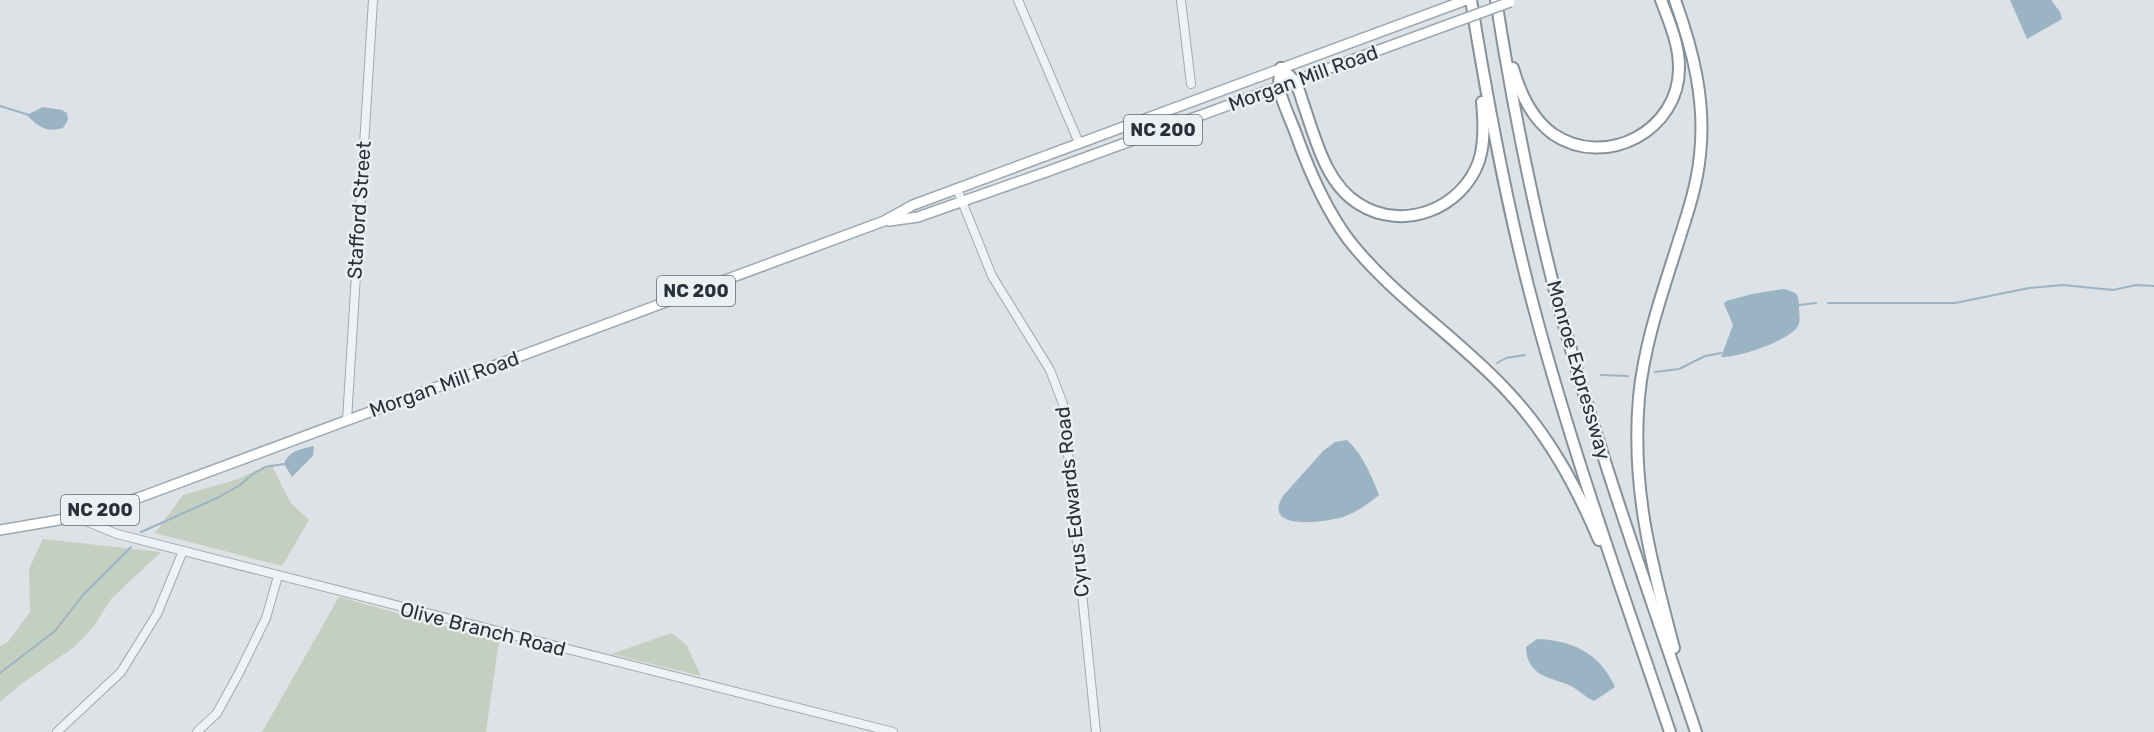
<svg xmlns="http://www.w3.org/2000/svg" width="2154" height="732" viewBox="0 0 2154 732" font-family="Rubik,sans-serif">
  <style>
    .green { fill: #c5cfbf }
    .water { fill: #9bb4c3 }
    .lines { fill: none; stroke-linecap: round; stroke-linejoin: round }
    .stream { stroke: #9bb4c3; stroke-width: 2 }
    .minor-casing { stroke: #a3a9af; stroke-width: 10 }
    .major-casing { stroke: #9da7b0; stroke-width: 12 }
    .highway-casing { stroke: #86919b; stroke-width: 14 }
    .minor { stroke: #eff2f4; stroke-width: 8 }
    .major { stroke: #fff; stroke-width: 9 }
    .highway { stroke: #fff; stroke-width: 10 }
    .major-bridge-casing { stroke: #9da7b0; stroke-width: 12; stroke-linecap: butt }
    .major-bridge { stroke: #fff; stroke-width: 9 }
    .labels { text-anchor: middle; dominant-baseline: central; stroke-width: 5; stroke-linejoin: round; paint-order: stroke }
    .shield { fill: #ecf0f3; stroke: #636a72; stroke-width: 1.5 }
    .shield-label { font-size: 18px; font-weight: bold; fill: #28313b }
    .street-label { font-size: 20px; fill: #28313b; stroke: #ecf0f3 }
  </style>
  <rect width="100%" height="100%" fill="#dde2e6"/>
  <g class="green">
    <path d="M271,464L290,502L309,520L282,566L155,533L183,495L235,480Z"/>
    <path d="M43,539L161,552L111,599L94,626L73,648L21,684L0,702V646L8,642L30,612L29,569Z"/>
    <path d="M339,597L499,641L486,732H262Z"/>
    <path d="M672,633L687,646L701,676L611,654Z"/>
  </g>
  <g class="water">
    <path d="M2010,0H2051L2060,12L2062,19L2027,39Z"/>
    <path d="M43,107L62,110L67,113L68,120L63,128C47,133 38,127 27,115Z"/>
    <path d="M1783,289C1797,292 1799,294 1799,307C1799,314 1801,320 1798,326C1789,341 1738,358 1721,357L1733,325L1724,304L1726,301L1752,294Z"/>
    <path d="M1347,440C1363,455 1371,475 1379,495C1368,504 1357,512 1343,517C1326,522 1261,532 1283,496L1323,451L1335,442Z"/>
    <path d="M314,446L313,456L292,477L284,464C289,450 302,449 314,446Z"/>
    <path d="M1537,639C1572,640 1600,653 1615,687L1594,701C1585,697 1578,689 1569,685C1549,677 1527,676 1526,647Z"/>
  </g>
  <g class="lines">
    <g class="stream">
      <path d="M0,106L29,115"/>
      <path d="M1828,303H1955L2029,288L2063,285L2113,290L2136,285L2154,286"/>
      <path d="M1799,305L1816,303"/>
      <path d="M1497,363L1506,358L1525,355"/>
      <path d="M1655,372L1679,369L1705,356L1721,353"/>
      <path d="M1601,375L1628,376"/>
      <path d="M141,532L217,498L240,485L253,474L265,467L284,464"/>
      <path d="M0,673L55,631L83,595L131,547"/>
    </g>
    <defs>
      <g id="minor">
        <path d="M1018,0L1079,143"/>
        <path d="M1181,0L1191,84"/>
        <path d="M957,189L992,276L1050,370L1063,404L1096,732"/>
        <path d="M347,420L373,0"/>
        <path d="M76,517L117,534L893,732"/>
        <path d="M57,732L121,672L157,614L183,551"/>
        <path d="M197,732L217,713L239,673L266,618L278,576"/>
      </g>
      <g id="major">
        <path d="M889,221L918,217L1046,172L1461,20"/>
        <path d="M0,530L76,517L138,498L884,221L913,205L1466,0"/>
      </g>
      <g id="highway">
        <path d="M1471,0C1488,105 1507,209 1535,312C1573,454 1623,593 1670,732"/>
        <path d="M1496,0C1512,102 1532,203 1558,303C1597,448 1648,590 1696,732"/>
        <path d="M1281,68C1280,74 1279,80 1279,86C1280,99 1293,124 1297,137C1310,173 1325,208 1348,239C1392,296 1460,339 1509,393C1549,436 1576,486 1599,540"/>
        <path d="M1281,68C1285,72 1291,76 1294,81C1299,87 1301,98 1304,106C1316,140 1326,184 1359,204C1403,232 1462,209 1479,161C1485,142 1484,122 1482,102"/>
        <path d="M1513,68C1520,93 1531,118 1553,134C1606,170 1680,130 1679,67C1679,44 1669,21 1661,0"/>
        <path d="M1674,648C1651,562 1631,488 1639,397C1644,344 1662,294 1678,243C1687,215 1697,186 1700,155C1706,101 1693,50 1675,0"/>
      </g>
    </defs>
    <use href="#minor" class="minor-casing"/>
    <use href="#major" class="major-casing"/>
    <use href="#highway" class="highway-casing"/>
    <use href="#minor" class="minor"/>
    <use href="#major" class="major"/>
    <use href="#highway" class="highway"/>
    <defs>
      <path id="major-bridge" d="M1461,20L1510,2"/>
    </defs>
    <use href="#major-bridge" class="major-bridge-casing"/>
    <use href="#major-bridge" class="major-bridge"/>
  </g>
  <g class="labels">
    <g class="shield">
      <rect x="1124" y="115" width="78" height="30" rx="4.5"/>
      <rect x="657" y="276" width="78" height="30" rx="4.5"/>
      <rect x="61" y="495" width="78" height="30" rx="4.5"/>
    </g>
    <g class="shield-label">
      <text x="1163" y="130">NC 200</text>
      <text x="696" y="291">NC 200</text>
      <text x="100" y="510">NC 200</text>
    </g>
    <g class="street-label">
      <text transform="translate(1303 78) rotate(-20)">Morgan Mill Road</text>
      <text transform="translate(359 210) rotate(-86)">Stafford Street</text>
      <text transform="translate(1579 370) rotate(74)">Monroe Expressway</text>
      <text transform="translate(444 384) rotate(-20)">Morgan Mill Road</text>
      <text transform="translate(1072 502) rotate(-96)">Cyrus Edwards Road</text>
      <text transform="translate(483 629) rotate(14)">Olive Branch Road</text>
    </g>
  </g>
</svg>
